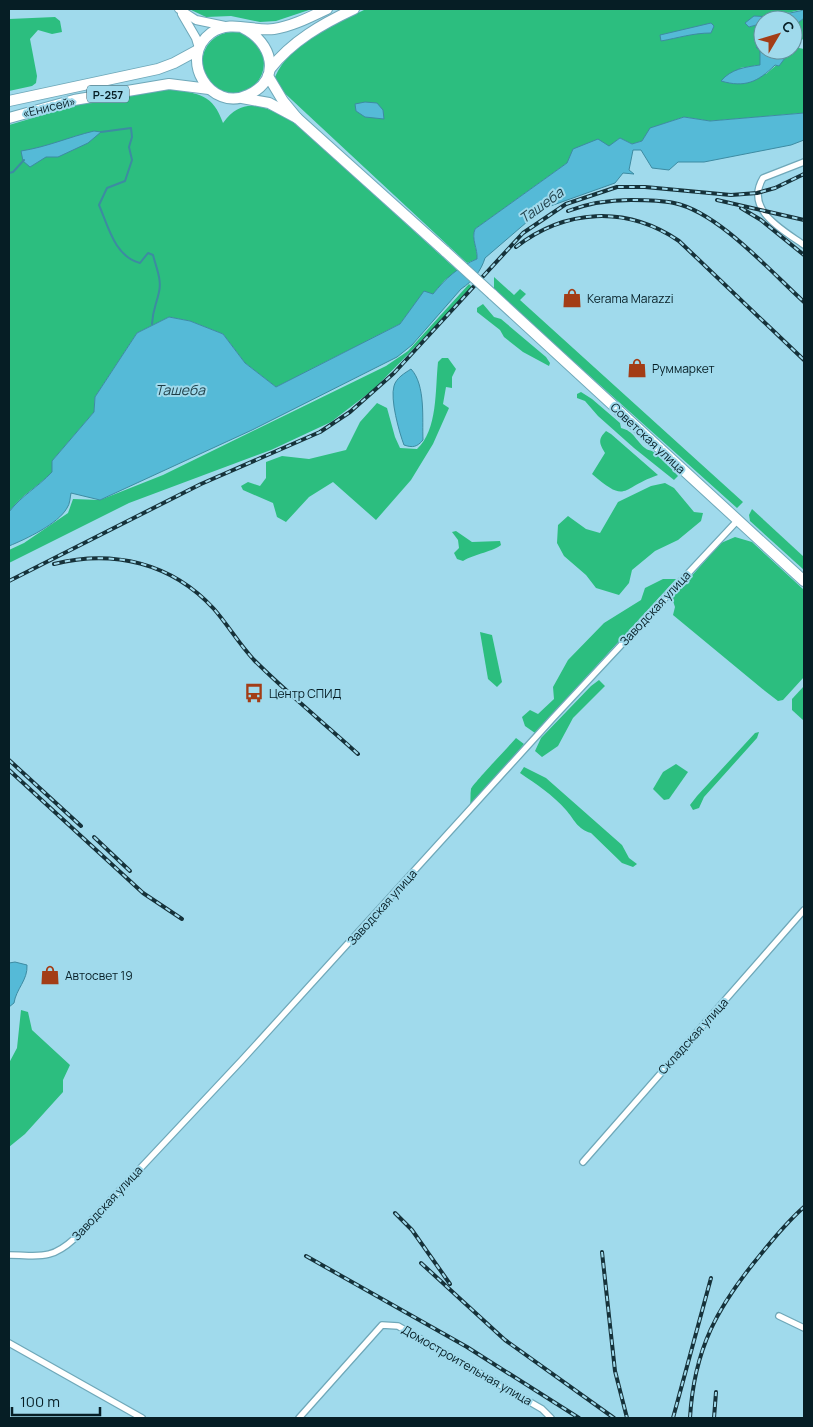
<svg xmlns="http://www.w3.org/2000/svg" width="813" height="1427" viewBox="0 0 813 1427" font-family="Manrope,sans-serif">
  <style>
    .green { fill: #2cbe7f }
    .water { fill: #55bad7; stroke: #3d8ba2 }
    .lines { fill: none; stroke-linecap: round; stroke-linejoin: round }
    .stream { stroke: #3d8ba2; stroke-width: 2 }
    .minor-casing { stroke: #6fa8b9; stroke-width: 8 }
    .tertiary-casing { stroke: #6fa8b9; stroke-width: 10 }
    .primary-casing { stroke: #6fa8b9; stroke-width: 12 }
    .trunk-casing { stroke: #6fa8b9; stroke-width: 12 }
    .minor { stroke: #fff; stroke-width: 5.5 }
    .tertiary { stroke: #fff; stroke-width: 8 }
    .primary { stroke: #fff; stroke-width: 10 }
    .trunk { stroke: #fff; stroke-width: 10 }
    .rail-casing { stroke: #16323a; stroke-width: 4 }
    .rail { stroke: #a0daec; stroke-width: 2; stroke-dasharray: 5.5; stroke-linecap: butt }
    .primary-bridge-casing { stroke: #6fa8b9; stroke-width: 12; stroke-linecap: butt }
    .primary-bridge { stroke: #fff; stroke-width: 10 }
    .labels { text-anchor: middle; dominant-baseline: central; stroke-width: 4; stroke-linejoin: round; paint-order: stroke }
    .shield { fill: #a0daec; stroke: #345661; stroke-width: 1 }
    .shield-label { font-size: 11px; font-weight: bold; fill: #061e25 }
    .street-label { font-size: 12px; fill: #061e25; stroke: #a0daec }
    .poi-label { font-size: 12px; fill: #061e25; stroke: #a0daec; text-anchor: start }
    .water-label { font-size: 14px; font-style: italic; fill: #1e3d46; stroke: #a0daec }
  </style>
  <rect width="100%" height="100%" fill="#a0daec"/>
  <g class="green">
    <path d="M189,9H312L276,21L260,22L231,16L206,17Z"/>
    <path d="M366,9H804L771,17L754,16L746,23L749,27L763,23V41L756,47L760,51V65L740,68L766,74C776,65 787,57 794,47L804,49V113L710,121L684,117L651,128L642,141L632,144L620,138L610,146L567,163L475,229C471,239 478,249 477,259L467,263L278,87L275,77C290,42 334,25 366,9Z"/>
    <path d="M55,17L60,21L62,32L52,34L38,30L30,39L37,76L36,83L32,86L9,91V19Z"/>
    <path d="M804,18V39L793,42V27Z"/>
    <circle cx="233" cy="63" r="31"/>
    <path d="M171,89C199,94 213,94 223,123C244,93 269,108 295,123L458,271L445,280L433,294L424,292L400,324L276,387L245,363L223,334L190,321L169,317L137,333L95,397L94,412L52,461V472C37,488 22,494 9,512V125L77,105Z"/>
    <path d="M494,277L514,295L520,289L526,294L520,300L743,502L737,508L494,290Z"/>
    <path d="M469,284L473,288L374,389L331,422L271,450L129,503L9,563V550L24,543L68,513L73,499L100,500L163,475L386,366L408,351Z"/>
    <path d="M483,304L494,317L501,319L546,357L550,363L549,366L523,352L504,337L500,330L477,312V308Z"/>
    <path d="M442,358H448L456,369L452,377V388L446,387L443,404L449,408L433,444L411,480L376,520L333,482L309,497L286,522L277,517L273,503L243,490L241,486L248,482L260,486L266,478V462L282,456L309,459L346,450L360,422L377,403L387,408L395,437L400,448L417,449C438,430 435,390 438,362Z"/>
    <path d="M581,392L592,399L620,423L621,428C634,431 636,441 645,448C647,450 650,450 652,451C655,453 676,473 678,476L674,480L634,448L598,416L585,401L577,398V394Z"/>
    <path d="M606,431L611,434L658,475C620,488 628,505 592,474L605,453C600,444 597,440 606,431Z"/>
    <path d="M665,483L674,488L694,512L703,513L701,521L678,540L655,551L632,570L629,583L619,595L596,588L586,575L564,556L557,543L558,525L568,516L586,529L600,533L618,502L651,486Z"/>
    <path d="M752,509L804,557V570L750,521L749,515Z"/>
    <path d="M456,531L472,542L500,541L501,545C495,551 474,554 463,561L457,559L454,553L459,548L458,540L452,532Z"/>
    <path d="M735,537L752,542L804,590V677L783,700L778,701L765,691L673,615L675,607L672,598L721,543Z"/>
    <path d="M663,579H676L535,733L525,726L522,717L530,710L538,714L554,699L553,687L568,660L604,623L641,600L645,588Z"/>
    <path d="M480,632L492,635L502,682L497,687L488,679Z"/>
    <path d="M599,680L605,686L573,718L558,746L542,757L535,751L541,738L591,686Z"/>
    <path d="M804,686V721L792,710V699Z"/>
    <path d="M759,732L757,738L704,797L699,808L693,810L690,805L697,796L755,733Z"/>
    <path d="M516,738L524,744L479,798L470,805C471,800 470,794 471,789C471,786 510,745 516,738Z"/>
    <path d="M676,764L688,772L669,799L664,800L653,789L663,772Z"/>
    <path d="M524,767L546,778L622,845L629,858L637,864L633,867L622,863L591,833C577,829 574,819 566,810C553,795 536,784 520,773Z"/>
    <path d="M21,1010L28,1012L32,1030L70,1065L63,1080V1092L25,1134L9,1147V1063L17,1048Z"/>
  </g>
  <g class="water">
    <path d="M804,10V18L793,27V20H763V23L749,27L745,23L754,16L771,17Z"/>
    <path d="M711,23L714,26L711,33C693,33 678,38 661,41L660,35Z"/>
    <path d="M763,41V50H791L779,66L775,65C758,82 745,88 721,81C731,69 745,67 760,65V51L756,47Z"/>
    <path d="M365,102L377,103L383,110L384,119L365,117L356,111L355,104Z"/>
    <path d="M804,113V140L791,145L704,162H678L669,170L652,168L641,150H633L629,170L634,174L623,173L615,183L542,209L485,258C481,271 473,281 461,289L412,345L397,357L252,430L100,500L71,493C70,498 70,504 67,508C58,524 26,539 9,546V512C22,495 37,488 52,472V461L94,412L95,397L137,333L169,317L190,321L223,334L245,363L276,387L400,324L424,291L433,294C445,279 459,266 477,259C478,249 471,239 475,229L567,163L573,149L598,139L609,146L620,138L632,144L642,141L650,128L684,117L710,121Z"/>
    <path d="M94,131L101,132L88,143L58,157H46L30,167L23,161L21,151C47,147 69,137 94,131Z"/>
    <path d="M411,369C426,385 422,420 423,440C417,447 413,448 404,445C399,432 390,399 394,386C396,378 405,373 411,369Z"/>
    <path d="M15,962L27,965C28,980 16,989 14,1003L9,1007V963Z"/>
  </g>
  <g class="lines">
    <g class="stream">
      <path d="M101,132L131,128L132,137L129,147L132,160L125,181L107,188L99,205C108,226 115,257 140,263L148,253L153,255C156,267 162,280 159,292C156,306 153,308 152,324"/>
      <path d="M9,173L13,172L24,160"/>
    </g>
    <defs>
      <g id="minor">
        <path d="M804,162L763,178C744,210 783,230 804,245"/>
        <path d="M583,1162L804,910"/>
        <path d="M9,1255C38,1255 50,1261 74,1239L242,1060L553,718L737,521"/>
        <path d="M779,1316L804,1328"/>
        <path d="M9,1343L142,1418"/>
        <path d="M299,1418L382,1325L398,1326L542,1409L551,1418"/>
      </g>
      <g id="tertiary">
        <path d="M179,9L196,20L225,26"/>
        <path d="M182,14L196,38L199,48"/>
      </g>
      <g id="primary">
        <path d="M268,76L283,101L297,118L446,252"/>
        <path d="M492,294L804,581"/>
      </g>
      <g id="trunk">
        <path d="M243,28C272,42 283,79 248,95C211,113 177,58 211,33C230,19 253,32 274,29C293,26 310,17 327,9"/>
        <path d="M270,69C292,41 322,24 354,9"/>
        <path d="M242,98L269,103L297,118"/>
        <path d="M9,101L158,69L174,63L198,50"/>
        <path d="M9,118L74,100L169,84L209,89"/>
      </g>
    </defs>
    <use href="#minor" class="minor-casing"/>
    <use href="#tertiary" class="tertiary-casing"/>
    <use href="#primary" class="primary-casing"/>
    <use href="#trunk" class="trunk-casing"/>
    <use href="#minor" class="minor"/>
    <use href="#tertiary" class="tertiary"/>
    <use href="#primary" class="primary"/>
    <use href="#trunk" class="trunk"/>
    <defs>
      <g id="rail">
        <path d="M717,200L804,220"/>
        <path d="M741,208L761,220L804,255"/>
        <path d="M568,211C589,203 608,200 631,200C645,200 660,200 674,203C718,212 770,271 804,302"/>
        <path d="M516,247C565,209 626,205 679,241L804,360"/>
        <path d="M54,564C113,549 172,563 214,609C228,625 239,644 254,660C287,693 324,723 358,754"/>
        <path d="M9,581L201,484L320,432L350,412L394,373L523,233L566,204L617,187H645L731,195L757,193L775,188L804,174"/>
        <path d="M9,760L81,826"/>
        <path d="M9,770L143,893L182,919"/>
        <path d="M94,837L130,871"/>
        <path d="M395,1213L412,1230L450,1284"/>
        <path d="M602,1252L615,1371L627,1418"/>
        <path d="M306,1256L467,1347L579,1418"/>
        <path d="M421,1263L505,1340L614,1418"/>
        <path d="M673,1418L711,1278"/>
        <path d="M690,1418C694,1349 717,1307 761,1254C774,1238 788,1221 804,1207"/>
        <path d="M714,1418L716,1392"/>
      </g>
    </defs>
    <use href="#rail" class="rail-casing"/>
    <use href="#rail" class="rail"/>
    <defs>
      <path id="primary-bridge" d="M446,252L492,294"/>
    </defs>
    <use href="#primary-bridge" class="primary-bridge-casing"/>
    <use href="#primary-bridge" class="primary-bridge"/>
  </g>
  <defs>
    <symbol id="shop-bare" viewBox="-9 -9 18 18"><path d="M-5-2.5h2.3a2.7 3.5 0 0 1 5.4 0H5L5.5 6h-11ZM-1.5-2.5h3a1.5 2.3 0 0 0-3 0Z" fill="#a33d16" stroke="#a0daec" stroke-width="2.5" paint-order="stroke"/></symbol>
    <symbol id="bus-bare" viewBox="-9 -9 18 18"><path d="M-5-6H5V4H4V6H2V4H-2V6H-4V4H-5ZM-3.5-4V0h7V-4ZM-3.5 1.2v1.5H-2V1.2ZM2 1.2v1.5H3.5V1.2Z" fill="#a33d16" stroke="#a0daec" stroke-width="2.5" paint-order="stroke"/></symbol>
  </defs>
  <g fill-rule="evenodd">
    <use href="#shop-bare" x="558" y="284" width="28" height="28"/>
    <use href="#shop-bare" x="623" y="354" width="28" height="28"/>
    <use href="#bus-bare" x="240" y="679" width="28" height="28"/>
    <use href="#shop-bare" x="36" y="961" width="28" height="28"/>
  </g>
  <g class="labels">
    <rect class="shield" x="87" y="85.5" width="42" height="17" rx="4"/>
    <g class="shield-label">
      <text x="108" y="94">Р-257</text>
    </g>
    <g class="street-label">
      <text transform="translate(49 107) rotate(-14)">«Енисей»</text>
      <text transform="translate(648 438) rotate(43)">Советская улица</text>
      <text transform="translate(655 608) rotate(-47)">Заводская улица</text>
      <text transform="translate(382 907) rotate(-48)">Заводская улица</text>
      <text transform="translate(693 1036) rotate(-48)">Складская улица</text>
      <text transform="translate(107 1203) rotate(-47)">Заводская улица</text>
      <text transform="translate(467 1365) rotate(30)">Домостроительная улица</text>
    </g>
    <g class="poi-label">
      <text x="587" y="298">Kerama Marazzi</text>
      <text x="652" y="368">Руммаркет</text>
      <text x="269" y="693">Центр СПИД</text>
      <text x="65" y="975">Автосвет 19</text>
    </g>
    <g class="water-label">
      <text transform="translate(541 205) rotate(-36)">Ташеба</text>
      <text x="180" y="389">Ташеба</text>
    </g>
  </g>
  <rect width="813" height="1427" fill="none" stroke="#061e25" stroke-width="20"/>
  <g transform="translate(778 35) rotate(52)"><circle r="24" fill="#a0daec" stroke="#628f9c"/>
  <path d="M0-4L9 19L0 12L-9 19Z" fill="#a33d16"/>
  <text y="-8" font-size="14" font-weight="bold" text-anchor="middle" fill="#061e25">С</text>
  </g>
  <path d="M12 1407v8h88v-8" fill="none" stroke="#061e25" stroke-width="2.5"/>
  <text x="20" y="1407" font-size="15" fill="#061e25" stroke="#a0daec" stroke-width="4" paint-order="stroke">100 m</text>
</svg>
